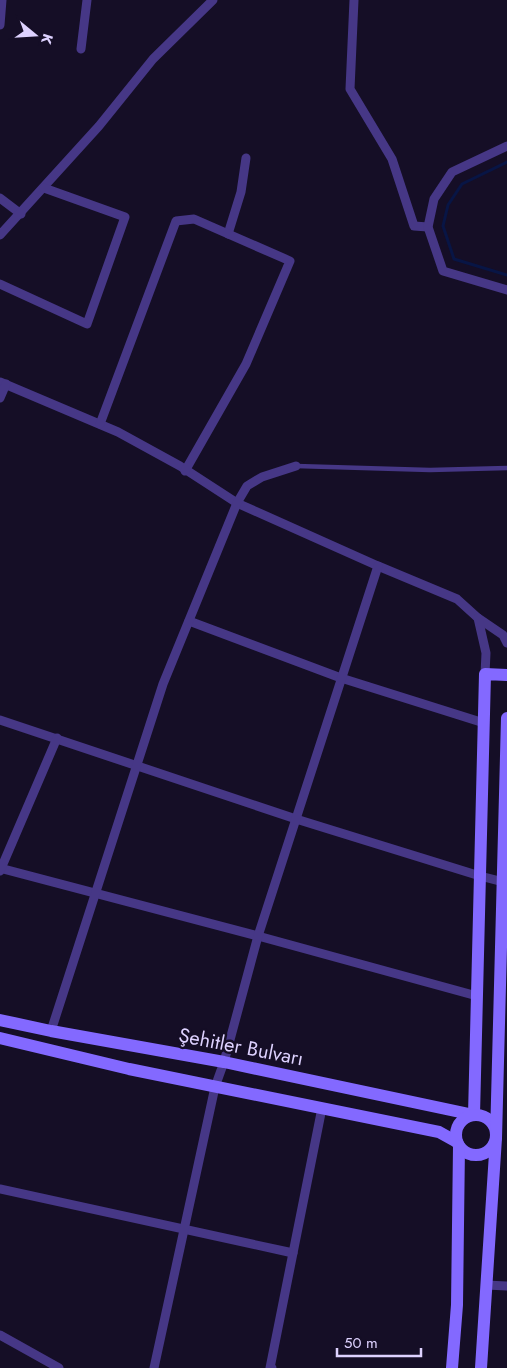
<svg xmlns="http://www.w3.org/2000/svg" width="507" height="1368" viewBox="0 0 507 1368" font-family="Jost,sans-serif">
  <style>
    .lines { fill: none; stroke-linecap: round; stroke-linejoin: round }
    .stream { stroke: #081545; stroke-width: 3 }
    .service { stroke: #463786; stroke-width: 4.5 }
    .minor { stroke: #463786; stroke-width: 9 }
    .secondary { stroke: #8369ff; stroke-width: 12 }
    .labels { text-anchor: middle; dominant-baseline: central; stroke-width: 5; stroke-linejoin: round; paint-order: stroke }
    .street-label { font-size: 20px; fill: #ded2ff; stroke: #150e26 }
  </style>
  <rect width="100%" height="100%" fill="#150e26"/>
  <g class="lines">
    <path class="stream" d="M507,162L462,184L448,205L443,226L454,259L507,275"/>
    <path class="service" d="M296,466L430,470L507,468"/>
    <g class="minor">
      <path d="M354,0L350,89L392,159L414,226L428,227"/>
      <path d="M0,25L2,0"/>
      <path d="M81,49L87,0"/>
      <path d="M507,146L452,172L434,199L428,227L443,271L507,290"/>
      <path d="M0,198L21,214"/>
      <path d="M228,234L241,192L246,158"/>
      <path d="M0,235L99,126L153,59L213,0"/>
      <path d="M0,284L87,324L125,217L44,188"/>
      <path d="M0,382L118,432L180,466L237,503L378,566L457,599L478,618L503,635L507,643"/>
      <path d="M0,398L6,384"/>
      <path d="M100,424L176,221L194,219L290,261L246,364L185,471"/>
      <path d="M478,618L486,653L485,674"/>
      <path d="M189,621L341,678L484,723"/>
      <path d="M0,720L296,819L480,876L507,883"/>
      <path d="M0,868L258,936L477,996"/>
      <path d="M0,871L57,738"/>
      <path d="M51,1031L163,684L237,503L247,486L262,477L296,466"/>
      <path d="M0,1189L293,1253"/>
      <path d="M486,1285L507,1286"/>
      <path d="M0,1335L59,1368"/>
      <path d="M154,1368L215,1087L224,1062L258,936L378,566"/>
      <path d="M272,1368H270L322,1108"/>
    </g>
    <g class="secondary">
      <path d="M0,1020L51,1031L224,1062L474,1115L485,674L507,675"/>
      <path d="M0,1038L129,1069L439,1132L457,1142"/>
      <circle cx="476" cy="1135" r="20"/>
      <path d="M452,1368L457,1305L459,1146"/>
      <path d="M481,1368L496,1138L507,718"/>
    </g>
  </g>
  <g class="labels">
    <g class="street-label">
      <text transform="translate(241 1047) rotate(11)">Şehitler Bulvarı</text>
    </g>
  </g>
  <g transform="translate(35 35) rotate(108)" stroke="#150e26" stroke-width="4" paint-order="stroke">
  <path d="M0-4L9 19L0 12L-9 19Z" fill="#ded2ff"/>
  <text y="-8" font-size="14" font-weight="bold" text-anchor="middle" fill="#ded2ff">K</text>
  </g>
  <path d="M337 1348v8h84v-8" fill="none" stroke="#ded2ff" stroke-width="2.5"/>
  <text x="344" y="1348" font-size="15" fill="#ded2ff" stroke="#150e26" stroke-width="4" paint-order="stroke">50 m</text>
</svg>
